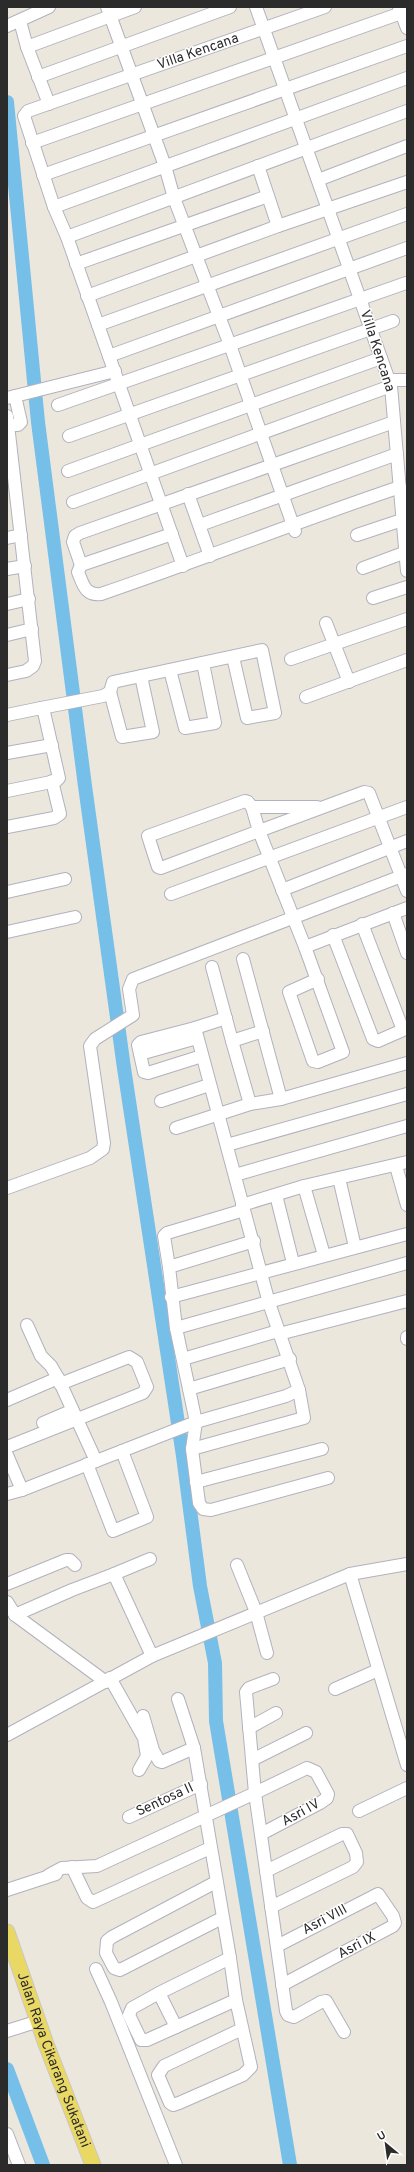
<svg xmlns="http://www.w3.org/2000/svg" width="414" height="2172" viewBox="0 0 414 2172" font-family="Overpass,sans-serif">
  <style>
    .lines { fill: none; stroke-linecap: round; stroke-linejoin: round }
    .river { stroke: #75bfe9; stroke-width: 14 }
    .minor-casing { stroke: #b1b2be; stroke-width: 14 }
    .major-casing { stroke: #c8c8c8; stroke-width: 17 }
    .minor { stroke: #fff; stroke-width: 12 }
    .major { stroke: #ead864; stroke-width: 15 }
    .labels { text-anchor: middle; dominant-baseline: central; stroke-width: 3; stroke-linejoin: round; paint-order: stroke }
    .street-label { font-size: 14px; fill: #2b2b2b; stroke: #fff }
  </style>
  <rect width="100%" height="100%" fill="#ece7dd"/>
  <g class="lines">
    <g class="river">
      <path d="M7,102L38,422L85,786L124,1068L183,1456L200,1586L215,1663L216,1721L290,2165"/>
      <path d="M7,2069L43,2165"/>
    </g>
    <defs>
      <g id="minor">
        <path d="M107,7L165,166L174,198L230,345L295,531"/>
        <path d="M256,7L391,386L407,571"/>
        <path d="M399,7L407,28"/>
        <path d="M20,21L27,47L49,104"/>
        <path d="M7,26L49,7"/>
        <path d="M27,47L135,7"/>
        <path d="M38,77L230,7"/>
        <path d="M32,143L407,11"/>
        <path d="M258,166L278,226"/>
        <path d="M43,175L407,46"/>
        <path d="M318,180L407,146"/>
        <path d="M54,207L407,78"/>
        <path d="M67,237L407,111"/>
        <path d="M76,264L268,196"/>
        <path d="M87,296L278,226L407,182"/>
        <path d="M98,325L407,214"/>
        <path d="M109,356L407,248"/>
        <path d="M389,380H407"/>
        <path d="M7,398L115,371"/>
        <path d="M58,405L406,283"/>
        <path d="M7,416L35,661L33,666L26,671L7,675"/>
        <path d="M9,425H18L21,422L15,396"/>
        <path d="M69,436L393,321"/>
        <path d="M68,471L381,358"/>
        <path d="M188,494L210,556"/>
        <path d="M73,502L391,386"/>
        <path d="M200,525L397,454"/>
        <path d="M172,534L81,565L78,572C83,584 85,596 101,594C201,560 299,521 400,487"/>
        <path d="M357,535L402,520"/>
        <path d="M7,538L21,535"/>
        <path d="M81,565L73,542L75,536L80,533L394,422"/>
        <path d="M183,566L67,237L54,207L24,116L28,111L325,7"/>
        <path d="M363,568L406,552"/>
        <path d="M7,569L25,566"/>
        <path d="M373,598L407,587"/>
        <path d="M7,604L29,599"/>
        <path d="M326,623L349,682"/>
        <path d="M7,635L32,629"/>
        <path d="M291,659L407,619"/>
        <path d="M170,670L185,728L215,723L203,663"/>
        <path d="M110,692L122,737L153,732L141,676"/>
        <path d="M306,697L407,660"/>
        <path d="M41,708L103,696L110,692L113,682L262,650L275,713L247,718L233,657"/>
        <path d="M7,715L41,708L44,712L59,778L56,781L7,791"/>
        <path d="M7,753L52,745"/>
        <path d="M245,801L248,802L252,807L259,831L161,868L158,867L148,836Z"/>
        <path d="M252,807H317"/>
        <path d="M7,827L54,818L60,814L52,781"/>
        <path d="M282,890L407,841"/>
        <path d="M407,891L369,793L364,792L259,831L305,947L407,908"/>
        <path d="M7,892L65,879"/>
        <path d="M171,894L407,807"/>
        <path d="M393,913L407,953"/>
        <path d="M7,932L75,917"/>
        <path d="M333,935L373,1039L378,1041L403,1030L362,924"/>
        <path d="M305,947L343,1052L318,1062L313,1061L289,992L318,979"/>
        <path d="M243,959L281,1099"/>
        <path d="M212,967L232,1041L263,1031"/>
        <path d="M197,1038L140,1054L144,1072L148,1073L202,1056"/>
        <path d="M232,1041L250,1104"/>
        <path d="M140,1054L138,1045L141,1042L195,1028L226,1018"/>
        <path d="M161,1101L209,1085"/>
        <path d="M176,1128L250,1104L281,1099L407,1063"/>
        <path d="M227,1145L407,1094"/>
        <path d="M396,1166L407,1205"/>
        <path d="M235,1175L407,1126"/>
        <path d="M339,1178L355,1247"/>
        <path d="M304,1186L324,1255"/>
        <path d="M7,1188L90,1158L103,1149L104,1143L90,1046L95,1039L133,1015L129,989L133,979L407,874"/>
        <path d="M276,1195L293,1263"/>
        <path d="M242,1205L304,1186L407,1162"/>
        <path d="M254,1241L169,1267L176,1328L189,1389L290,1359"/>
        <path d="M169,1267L164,1236L167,1233L244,1210"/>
        <path d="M171,1297L407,1234"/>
        <path d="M27,1325L41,1356L51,1366L58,1378L96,1461"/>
        <path d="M176,1328L407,1263"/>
        <path d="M279,1334L407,1301"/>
        <path d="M407,1337V1339"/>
        <path d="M183,1359L278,1331"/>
        <path d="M189,1389L196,1422L192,1449L199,1503L203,1509L211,1510L328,1478"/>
        <path d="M7,1400L58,1378"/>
        <path d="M43,1423L71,1411"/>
        <path d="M7,1447L143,1393L147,1387L137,1362L129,1357L60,1384"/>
        <path d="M192,1449L304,1418L299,1390"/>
        <path d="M7,1455L22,1490"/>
        <path d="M87,1464L113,1531L147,1517L122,1451"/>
        <path d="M196,1482L322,1449"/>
        <path d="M7,1494L22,1490L196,1422L286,1396L299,1390L269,1303L195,1028"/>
        <path d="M150,1559L114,1574L152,1656"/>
        <path d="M237,1565L256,1612L267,1653"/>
        <path d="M350,1574L407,1765"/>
        <path d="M7,1584L66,1560H70L75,1565"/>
        <path d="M7,1602L15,1615L106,1682"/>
        <path d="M15,1615L72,1590L114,1574"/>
        <path d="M110,1678L144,1738L147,1756L139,1770"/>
        <path d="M335,1689L378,1670"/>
        <path d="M178,1699L194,1748L230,1958L236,2000L251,2067L243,2075L179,2103L173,2105L170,2103L158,2075L164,2066L242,2029"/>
        <path d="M143,1716L153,1750L159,1761L162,1762L194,1748"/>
        <path d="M249,1728L276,1713"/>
        <path d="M7,1735L152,1656L350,1574L407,1564"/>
        <path d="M252,1760L306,1733"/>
        <path d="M359,1811L407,1788"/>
        <path d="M129,1817L201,1784"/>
        <path d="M261,1834L320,1803L327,1798L328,1794L316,1772L307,1768L255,1793L246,1692L249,1688L273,1679"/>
        <path d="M72,1867L87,1898L93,1902L210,1848"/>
        <path d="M266,1871L342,1834H347L356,1853L357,1862L353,1867L271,1907"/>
        <path d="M49,1875L62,1868L97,1866L255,1793L286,2011L288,2015L294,2017L321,2002L326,2001L344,2032"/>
        <path d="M216,1882L112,1937L107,1941L106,1953L114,1968L120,1970L222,1918"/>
        <path d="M7,1890L56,1874"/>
        <path d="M277,1946L378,1894L393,1916L395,1923L393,1926L282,1985"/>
        <path d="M96,1969L111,2002L176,2165"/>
        <path d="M159,1993L176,2027L147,2040H141L129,2015L132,2008L159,1993L230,1958"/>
        <path d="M176,2027L236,2000"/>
        <path d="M7,2031L39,2021"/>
        <path d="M7,2134L19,2165"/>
      </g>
      <g id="major">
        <path id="s1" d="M7,1932L46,2044L93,2165"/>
      </g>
    </defs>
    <use href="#minor" class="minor-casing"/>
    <use href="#major" class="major-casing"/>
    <use href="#minor" class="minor"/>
    <use href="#major" class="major"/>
  </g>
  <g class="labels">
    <g class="street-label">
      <text transform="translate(198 52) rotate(-19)">Villa Kencana</text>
      <text transform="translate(377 351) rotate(72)">Villa Kencana</text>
      <text transform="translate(165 1800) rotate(-25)">Sentosa II</text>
      <text transform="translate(301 1813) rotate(-29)">Asri IV</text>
      <text transform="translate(325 1920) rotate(-28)">Asri VIII</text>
      <text transform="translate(357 1946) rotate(-28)">Asri IX</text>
      <text stroke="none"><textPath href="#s1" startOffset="136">Jalan Raya Cikarang Sukatani</textPath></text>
    </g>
  </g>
  <rect width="414" height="2172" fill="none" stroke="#2b2b2b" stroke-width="16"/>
  <g transform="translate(386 2144) rotate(331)" stroke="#ffffff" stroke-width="3" paint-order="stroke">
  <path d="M0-3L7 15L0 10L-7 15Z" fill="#2b2b2b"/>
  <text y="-6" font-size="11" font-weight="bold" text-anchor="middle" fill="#2b2b2b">U</text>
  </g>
</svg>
